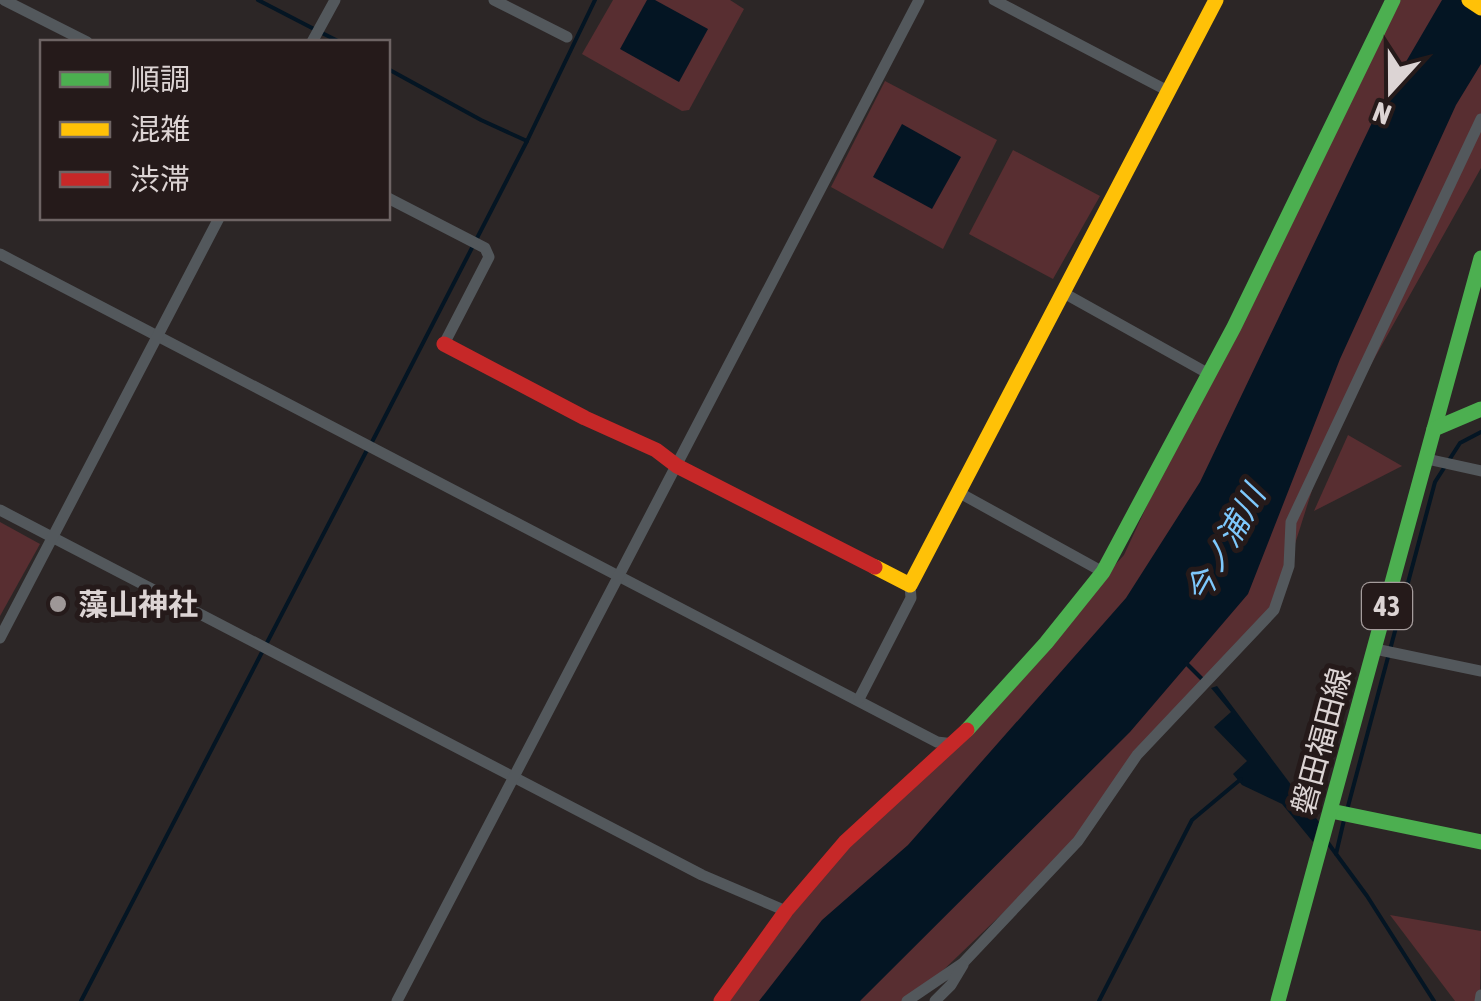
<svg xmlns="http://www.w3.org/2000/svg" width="1481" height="1001" viewBox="0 0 1481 1001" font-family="'Asap Condensed','Noto Sans JP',sans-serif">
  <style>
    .green { fill: #582e31 }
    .water { fill: #041523 }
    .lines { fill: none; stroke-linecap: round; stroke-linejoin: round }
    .stream { stroke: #041523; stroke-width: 4 }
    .street { stroke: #53585c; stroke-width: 11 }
    .fast { stroke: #4caf50; stroke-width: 15 }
    .slow { stroke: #ffc107; stroke-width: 15 }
    .jam { stroke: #c62828; stroke-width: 15 }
    .poi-dot { fill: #9e9797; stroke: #251a1a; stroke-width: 4 }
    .labels { text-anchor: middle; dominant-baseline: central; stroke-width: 10; stroke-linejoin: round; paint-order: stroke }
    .shield { fill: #251a1a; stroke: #a59c9c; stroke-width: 2.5 }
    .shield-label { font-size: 28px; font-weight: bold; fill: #dcd4d4 }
    .poi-label { font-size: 30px; font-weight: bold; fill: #dcd4d4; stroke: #251a1a; text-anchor: start }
    .street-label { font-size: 30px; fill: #dcd4d4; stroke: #251a1a }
    .water-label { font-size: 32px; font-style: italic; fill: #7ec8fc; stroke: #251a1a }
  </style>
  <rect width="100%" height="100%" fill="#2c2626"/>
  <g class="green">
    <path d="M613,0H730L744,9L689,110L682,111L582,54Z"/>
    <path d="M1398,0H1481V168L1327,443L1274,610L1163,728L1078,841L911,1001H730L782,928L861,828L964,733L1124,555L1203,385Z"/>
    <path d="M885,81L997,140L943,249L831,187Z"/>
    <path d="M1013,150L1100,196L1053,279L969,234Z"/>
    <path d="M1348,435L1402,466L1314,511Z"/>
    <path d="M0,522L40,544L0,616Z"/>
    <path d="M1390,915L1481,931L1480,1001H1455Z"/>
  </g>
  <g class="water">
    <path d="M647,0H655L708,29L679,82L620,49Z"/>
    <path d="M1442,0H1481V64L1456,105L1340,359L1248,594L1130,732L860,1001H759L822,920L908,845L1126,598L1200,482L1379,108Z"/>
    <path d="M902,124L961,157L932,209L873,177Z"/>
    <path d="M1217,686L1319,822L1313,842L1282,804L1242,785L1233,774L1247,761L1214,727L1231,712L1211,688Z"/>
  </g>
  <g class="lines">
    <g class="stream">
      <path d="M258,0L314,29"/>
      <path d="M322,33L340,42"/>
      <path d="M388,69L481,120L527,141"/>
      <path d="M372,442L527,141L595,0"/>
      <path d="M1186,663L1204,681"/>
      <path d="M1347,810L1435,482L1460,443L1481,432"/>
      <path d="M1328,843L1367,896L1434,1001"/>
      <path d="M1336,854L1344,820"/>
      <path d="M81,1001L367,450"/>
      <path d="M1099,1001L1192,820L1241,779"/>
    </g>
    <g class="street">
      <path d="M4,0L87,42"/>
      <path d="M494,0L567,37"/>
      <path d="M994,0L1168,91"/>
      <path d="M312,42L335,0"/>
      <path d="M388,198L485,248L489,257L444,344"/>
      <path d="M0,254L937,742L954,744"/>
      <path d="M1062,292L1209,374"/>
      <path d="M1427,459L1481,471"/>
      <path d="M958,492L1103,572"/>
      <path d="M0,510L702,875L786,911"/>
      <path d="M0,638L219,218"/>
      <path d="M1375,649L1481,671"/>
      <path d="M859,699L911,598L910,585"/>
      <path d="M397,1001L919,0"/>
      <path d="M907,1001L963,963L1078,841L1137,755L1274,610L1289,566L1291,522L1481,119"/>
      <path d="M935,1001L951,985L963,965"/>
      <path d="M1480,1001L1481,995"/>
    </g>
    <g class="fast">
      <path d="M1434,429L1481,258"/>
      <path d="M967,730L1046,643L1103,572L1234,327L1393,0"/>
      <path d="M1331,811L1481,842"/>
      <path d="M1278,1001L1434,429L1481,409"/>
    </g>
    <g class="slow">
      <path d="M1469,0L1481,8"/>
      <path d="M875,567L910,585L1216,0"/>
    </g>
    <g class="jam">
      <path d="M444,344L585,418L656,450L677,466L875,567"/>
      <path d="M721,1001L786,911L845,842L967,730"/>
    </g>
  </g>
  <circle class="poi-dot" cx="58" cy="604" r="10"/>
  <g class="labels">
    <rect class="shield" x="1362" y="583" width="50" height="46" rx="8"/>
    <g class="shield-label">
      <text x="1387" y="606">43</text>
    </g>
    <g class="poi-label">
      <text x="78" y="604">藻山神社</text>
    </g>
    <g class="street-label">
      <text transform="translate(1321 741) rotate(-75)">磐田福田線</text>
    </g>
    <g class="water-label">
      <text transform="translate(1225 544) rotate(-61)">今ノ浦川</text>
    </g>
  </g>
  <rect x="40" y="40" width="350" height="180" fill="#251a1a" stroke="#6e6464" stroke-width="2.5"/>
  <rect x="60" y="72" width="50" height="15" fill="#4caf50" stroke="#6e6464" stroke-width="2.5"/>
  <text x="130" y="90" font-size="30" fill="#dcd4d4">順調</text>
  <rect x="60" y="122" width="50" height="15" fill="#ffc107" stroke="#6e6464" stroke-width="2.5"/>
  <text x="130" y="140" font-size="30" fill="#dcd4d4">混雑</text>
  <rect x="60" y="172" width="50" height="15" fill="#c62828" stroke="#6e6464" stroke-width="2.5"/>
  <text x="130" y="190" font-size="30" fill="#dcd4d4">渋滞</text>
  <g transform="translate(1391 90) rotate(201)" stroke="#251a1a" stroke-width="8" paint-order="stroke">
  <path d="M0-8L18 38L0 25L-18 38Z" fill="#dcd4d4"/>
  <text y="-15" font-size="28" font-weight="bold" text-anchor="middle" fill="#dcd4d4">N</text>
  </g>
</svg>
